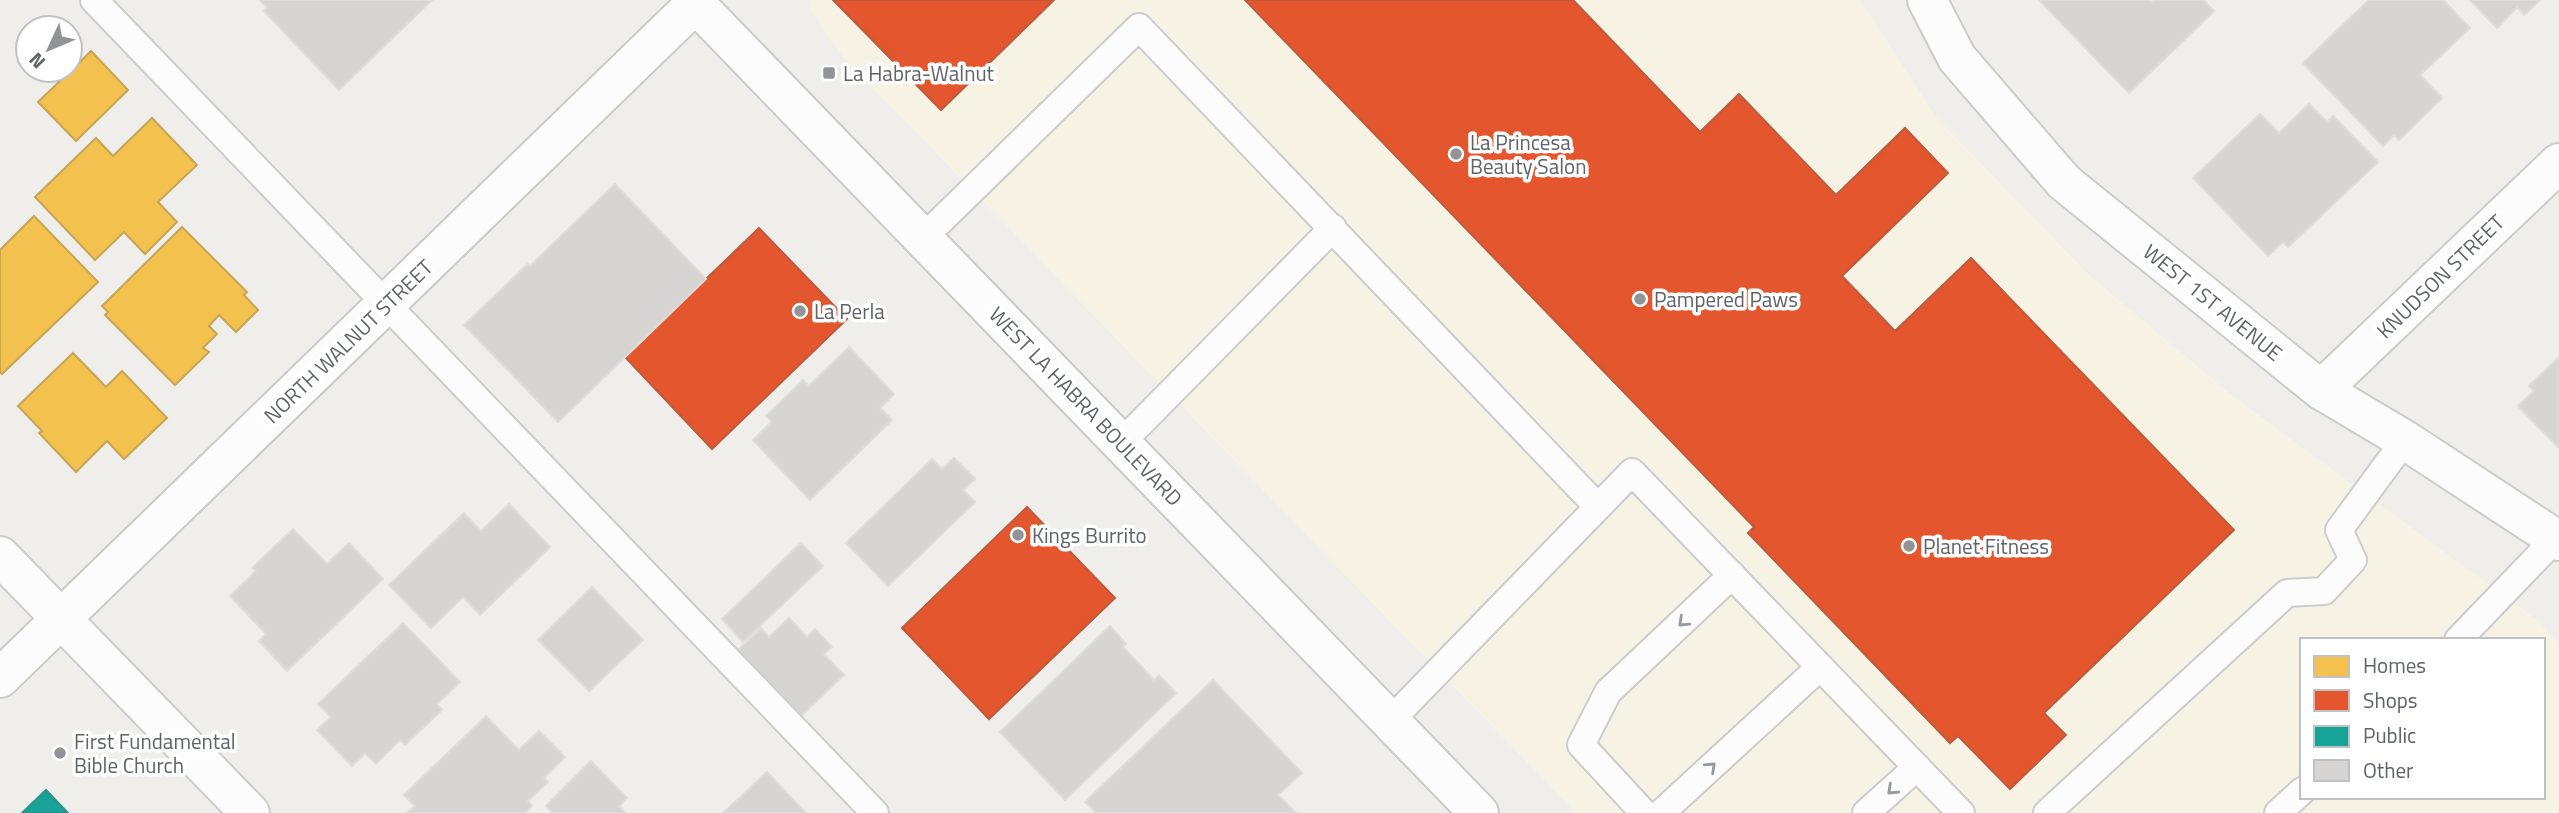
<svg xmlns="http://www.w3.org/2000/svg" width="2559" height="813" viewBox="0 0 2559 813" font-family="'Titillium Web',sans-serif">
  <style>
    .commercial { fill: #f7f3e4; fill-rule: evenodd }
    .homes { fill: #f2c14e; stroke: #c6a556; stroke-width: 2 }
    .shops { fill: #e4572e; stroke: #bc5b3f; stroke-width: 2 }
    .public { fill: #17a398; stroke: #2d908a; stroke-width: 2 }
    .building { fill: #d6d5d3; stroke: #deddd9; stroke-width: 2 }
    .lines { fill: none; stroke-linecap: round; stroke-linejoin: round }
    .lane-casing { stroke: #cbcccc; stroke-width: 30 }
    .street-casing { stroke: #cbcccc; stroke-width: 42 }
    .secondary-casing { stroke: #cacacb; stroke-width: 42 }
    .lane { stroke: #fdfcfc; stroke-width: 26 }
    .street { stroke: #fdfcfc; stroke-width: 38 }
    .secondary { stroke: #fdfcfc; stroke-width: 38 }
    .oneway { stroke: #96999c }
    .poi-dot { fill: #919496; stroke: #fff; stroke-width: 2.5 }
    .labels { text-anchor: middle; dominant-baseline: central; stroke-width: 7; stroke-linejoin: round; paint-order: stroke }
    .poi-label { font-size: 21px; fill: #5f6368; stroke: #fff; text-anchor: start }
    .street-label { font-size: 21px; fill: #5f6368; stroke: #fff }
  </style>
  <rect width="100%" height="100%" fill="#efeeea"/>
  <path class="commercial" d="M811,0H1860L1936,117L2089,275L2234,397L2537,620L2559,643V813H1576L843,57L810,10ZM2302,640H2543V797H2302Z"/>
  <g class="homes">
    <path d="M91,51L128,90L76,141L38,102L62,79L55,72L70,70V62L75,67Z"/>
    <path d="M152,118L197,165L158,202L177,222L145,254L124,232L95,260L35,197L96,138L113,156Z"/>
    <path d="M34,216L98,282L2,374L0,372V250Z"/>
    <path d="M182,227L247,292L244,295L258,310L236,332L219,315L209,326L217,334L203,348L209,352L175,385L105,315L108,312L102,306Z"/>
    <path d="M73,353L106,387L122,371L167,418L124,459L107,441L76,472L39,433L42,431L18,406Z"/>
  </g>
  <g class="shops">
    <path d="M833,0H1054L941,110Z"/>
    <path d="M1245,0H1573L1700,132L1739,94L1836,195L1905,128L1948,173L1842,276L1895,331L1971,258L2234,530L2044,713L2066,735L2010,789L1958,736L1950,743L1748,533L1754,527Z"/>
    <path d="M759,228L847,319L712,449L625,357Z"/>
    <path d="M1027,507L1115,598L989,719L902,628Z"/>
  </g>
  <path class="public" d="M46,790L68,813H22Z"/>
  <g class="building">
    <path d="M260,0H432L339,90L264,11L267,8Z"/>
    <path d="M2039,0H2149L2151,3L2154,0H2203L2214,11L2129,93Z"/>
    <path d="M2369,0H2443L2470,28L2420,75L2442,98L2399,140L2394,135L2383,146L2303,63Z"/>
    <path d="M2470,0H2540L2524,15L2517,7L2497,28Z"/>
    <path d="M2309,104L2327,122L2333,116L2378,162L2288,247L2283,242L2268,256L2193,178L2260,114L2279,133Z"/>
    <path d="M615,184L706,279L558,422L464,325L528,264L530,266Z"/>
    <path d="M849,347L894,394L880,408L892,420L810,500L753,440L772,421L766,416L803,380L809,386Z"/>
    <path d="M2559,357V448L2518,406L2534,391L2529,386Z"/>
    <path d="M954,458L975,479L963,490L975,502L888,586L846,543L932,459L942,469Z"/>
    <path d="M509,504L550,547L480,615L463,597L431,628L389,585L464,513L481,531Z"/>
    <path d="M293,529L327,564L349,543L383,579L287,671L259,641L266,634L230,596L256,571L252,568Z"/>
    <path d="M801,543L823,566L743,642L722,619Z"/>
    <path d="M592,587L643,640L589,691L538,640Z"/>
    <path d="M789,618L807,637L815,629L832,647L824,654L844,675L801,716L738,650L761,628L769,637Z"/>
    <path d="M403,623L460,682L437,704L442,710L405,745L400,740L376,764L365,753L352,766L317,730L331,717L318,704Z"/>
    <path d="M1110,626L1126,644L1123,647L1154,680L1159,675L1176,693L1065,800L1000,732Z"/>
    <path d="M1213,680L1302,773L1278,795L1296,813H1096L1085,802Z"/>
    <path d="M486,716L519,750L539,731L565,757L544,778L548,782L528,801L532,806L525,813H407L415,806L404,795Z"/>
    <path d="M591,761L627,798L619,806L625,813H553L546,806Z"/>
    <path d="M767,772L806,813H723Z"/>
  </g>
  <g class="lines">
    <defs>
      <g id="lane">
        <path d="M94,0L875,813"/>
        <path d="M923,238L1139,27L1597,506"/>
        <path d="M1121,443L1333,228"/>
        <path d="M2458,640L2556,538"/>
        <path d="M1390,721L1632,472L1961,813"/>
        <path d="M1644,813L1581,745L1608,692L1732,575"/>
        <path d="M1661,813L1820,667"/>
        <path d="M1866,813L1917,767"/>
        <path d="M2047,813L2287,593L2324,591L2353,560L2339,530L2405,440"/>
        <path d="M2278,813L2302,791"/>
      </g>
      <g id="street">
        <path d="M1927,0L1957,58L2064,182L2321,390L2405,440L2559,541"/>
        <path d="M2321,390L2559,163"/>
        <path d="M0,556L250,813"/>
      </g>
      <g id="secondary">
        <path d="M692,0L1479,813"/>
        <path d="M0,678L699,0"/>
      </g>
    </defs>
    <use href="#lane" class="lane-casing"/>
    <use href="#street" class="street-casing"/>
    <use href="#secondary" class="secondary-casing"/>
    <use href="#lane" class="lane"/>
    <use href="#street" class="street"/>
    <use href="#secondary" class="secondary"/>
  </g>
  <defs><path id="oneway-chevron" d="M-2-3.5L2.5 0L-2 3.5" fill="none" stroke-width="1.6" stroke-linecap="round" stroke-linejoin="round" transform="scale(1.75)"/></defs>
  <g class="oneway">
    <use href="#oneway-chevron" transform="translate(1683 622) rotate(137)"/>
    <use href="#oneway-chevron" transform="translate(1711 767) rotate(-43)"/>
    <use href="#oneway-chevron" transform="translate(1892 790) rotate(137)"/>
  </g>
  <g class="poi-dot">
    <rect x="822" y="66" width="14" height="14" rx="3.5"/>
    <circle cx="1456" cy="154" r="7"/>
    <circle cx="1640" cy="299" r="7"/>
    <circle cx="800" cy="311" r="7"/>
    <circle cx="1018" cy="535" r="7"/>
    <circle cx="1909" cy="546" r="7"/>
    <circle cx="60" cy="753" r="7"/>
  </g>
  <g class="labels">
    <g class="poi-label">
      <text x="843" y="73">La Habra-Walnut</text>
      <text x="1470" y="142">La Princesa<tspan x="1470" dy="24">Beauty Salon</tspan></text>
      <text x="1654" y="299">Pampered Paws</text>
      <text x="814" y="311">La Perla</text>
      <text x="1032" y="535">Kings Burrito</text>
      <text x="1923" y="546">Planet Fitness</text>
      <text x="74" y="741">First Fundamental<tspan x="74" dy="24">Bible Church</tspan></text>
    </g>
    <g class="street-label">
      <text transform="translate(2440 276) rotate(-44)">KNUDSON STREET</text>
      <text transform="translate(2213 302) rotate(39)">WEST 1ST AVENUE</text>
      <text transform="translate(348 341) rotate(-44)">NORTH WALNUT STREET</text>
      <text transform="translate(1086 406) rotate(46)">WEST LA HABRA BOULEVARD</text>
    </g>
  </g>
  <rect x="2300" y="638" width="245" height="161" fill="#ffffff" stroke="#bfc1c3" stroke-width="2"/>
  <rect x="2314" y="656" width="35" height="21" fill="#f2c14e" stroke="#bfc1c3" stroke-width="2"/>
  <text x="2363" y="673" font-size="21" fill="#5f6368">Homes</text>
  <rect x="2314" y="690" width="35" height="21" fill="#e4572e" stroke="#bfc1c3" stroke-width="2"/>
  <text x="2363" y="708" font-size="21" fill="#5f6368">Shops</text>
  <rect x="2314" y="726" width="35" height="21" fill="#17a398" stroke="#bfc1c3" stroke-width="2"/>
  <text x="2363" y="743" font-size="21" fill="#5f6368">Public</text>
  <rect x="2314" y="760" width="35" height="21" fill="#d6d5d3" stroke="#bfc1c3" stroke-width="2"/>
  <text x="2363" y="778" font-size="21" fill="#5f6368">Other</text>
  <g transform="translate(49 49) rotate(226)"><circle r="33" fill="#ffffff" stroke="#bfc1c3" stroke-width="2"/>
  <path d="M0-5L12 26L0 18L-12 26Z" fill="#919496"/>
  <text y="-10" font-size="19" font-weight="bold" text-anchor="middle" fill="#5f6368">N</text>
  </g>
</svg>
